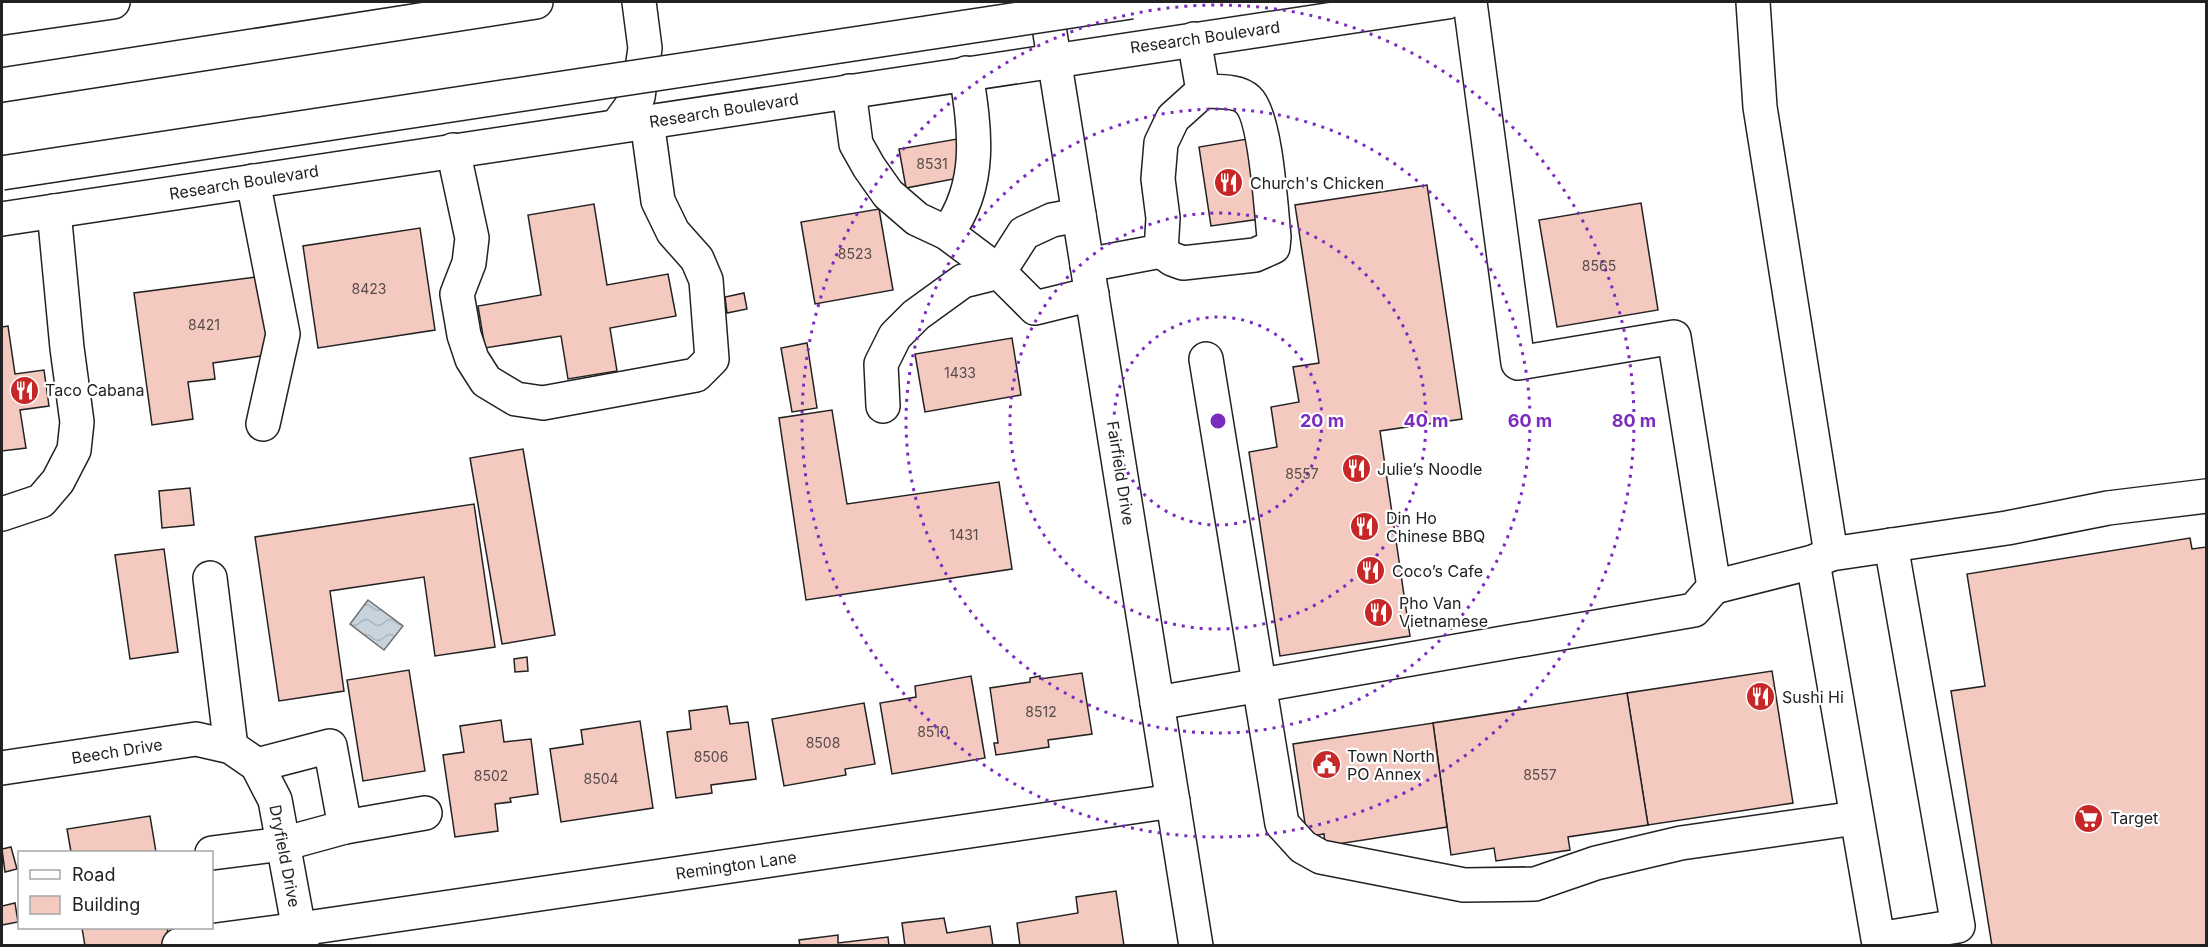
<svg xmlns="http://www.w3.org/2000/svg" width="2208" height="947" viewBox="0 0 2208 947" font-family="Inter,sans-serif">
  <style>
    .water { fill: url(#water-waves); stroke: #6f6f6f; stroke-width: 1.5 }
    .building { fill: #f3c9c0; stroke: #222; stroke-width: 1.5 }
    .lines { fill: none; stroke-linecap: round; stroke-linejoin: round }
    .minor-casing { stroke: #222; stroke-width: 36 }
    .major-casing { stroke: #222; stroke-width: 36 }
    .highway-casing { stroke: #222; stroke-width: 36 }
    .minor { stroke: #fff; stroke-width: 33 }
    .major { stroke: #fff; stroke-width: 33 }
    .highway { stroke: #fff; stroke-width: 33 }
    .highway-bridge-casing { stroke: #222; stroke-width: 36; stroke-linecap: butt }
    .highway-bridge { stroke: #fff; stroke-width: 33 }
    .ring { fill: none; stroke: #7b2cbf; stroke-width: 3; stroke-dasharray: 3 6 }
    .labels { text-anchor: middle; dominant-baseline: central; stroke-width: 4.5; stroke-linejoin: round; paint-order: stroke }
    .number-label { font-size: 14px; fill: #564c4a }
    .street-label { font-size: 16px; fill: #222; stroke: #fff }
    .poi-label { font-size: 16px; fill: #222; stroke: #fff; text-anchor: start }
    .centre { fill: #7b2cbf; stroke: #fff; stroke-width: 3 }
    .ring-label { font-size: 18px; text-anchor: middle; font-weight: bold; fill: #7b2cbf; stroke: #fff; stroke-width: 4.5; stroke-linejoin: round; paint-order: stroke }
  </style>
  <defs>
    <pattern id="water-waves" width="16" height="10" patternUnits="userSpaceOnUse" patternTransform="scale(1.5)"><rect width="16" height="10" fill="#c7d3dd"/><path d="M0 5q4-4 8 0t8 0" fill="none" stroke="#abb5bd"/></pattern>
  </defs>
  <rect width="100%" height="100%" fill="#fff"/>
  <path class="water" d="M368,600L403,626L384,650L350,624Z"/>
  <g class="building">
    <path d="M957,139L964,177L906,188L899,149Z"/>
    <path d="M1247,139L1260,219L1211,226L1199,147Z"/>
    <path d="M1427,185L1462,419L1380,431L1410,636L1280,656L1249,452L1277,447L1271,407L1299,402L1293,367L1319,363L1295,205Z"/>
    <path d="M1641,203L1658,310L1557,327L1539,220Z"/>
    <path d="M594,204L607,285L668,274L676,316L610,328L617,371L568,379L561,336L485,348L478,306L541,295L528,215Z"/>
    <path d="M879,209L893,290L815,304L801,222Z"/>
    <path d="M420,228L435,330L318,348L303,246Z"/>
    <path d="M264,276L274,354L213,363L215,379L188,382L193,419L152,425L134,293Z"/>
    <path d="M744,293L747,309L727,313L725,297Z"/>
    <path d="M8,326L15,374L44,370L49,406L20,410L26,448L2,451V327Z"/>
    <path d="M1012,338L1021,395L925,412L915,354Z"/>
    <path d="M807,343L817,408L792,412L781,348Z"/>
    <path d="M832,410L847,504L999,482L1012,569L806,600L779,418Z"/>
    <path d="M523,449L555,635L502,644L470,458Z"/>
    <path d="M190,488L194,525L162,528L159,491Z"/>
    <path d="M474,504L495,647L435,656L424,577L330,591L344,691L279,701L255,537Z"/>
    <path d="M2190,538L2192,549L2206,547V946H1992L1951,691L1985,686L1967,574Z"/>
    <path d="M164,549L178,652L130,659L115,555Z"/>
    <path d="M527,657L528,671L515,672L514,659Z"/>
    <path d="M409,670L425,771L363,781L347,680Z"/>
    <path d="M1772,671L1793,803L1648,825L1627,693Z"/>
    <path d="M1082,673L1092,734L1048,740L1049,747L996,755L994,743H998L990,688L1030,682V678L1040,676V679Z"/>
    <path d="M971,676L985,758L892,774L880,703L916,697L915,686Z"/>
    <path d="M1627,693L1648,825L1568,837L1570,850L1496,861L1494,848L1451,855L1433,723Z"/>
    <path d="M864,703L875,764L845,769L846,775L784,786L772,719Z"/>
    <path d="M727,706L730,724L748,722L756,779L711,785L712,793L676,798L667,732L691,729L689,711Z"/>
    <path d="M501,720L504,742L531,739L538,794L510,798L511,802L495,804L498,831L455,837L443,755L464,752L460,726Z"/>
    <path d="M640,721L653,808L561,822L550,749L583,744L581,730Z"/>
    <path d="M1433,723L1447,827L1325,846L1324,834L1307,837L1293,744Z"/>
    <path d="M150,816L156,852H71L67,829Z"/>
    <path d="M11,847L17,869L5,872L2,849Z"/>
    <path d="M1116,891L1124,946H1020L1017,923L1078,913L1076,897Z"/>
    <path d="M15,903L18,922L2,925V906Z"/>
    <path d="M944,918L947,933L990,926L993,946H905L902,923Z"/>
    <path d="M82,928H167L170,946H85Z"/>
    <path d="M838,935V943L888,937L889,946H800L799,940Z"/>
  </g>
  <g class="lines">
    <defs>
      <g id="minor">
        <path d="M1045,2L1196,946"/>
        <path d="M1470,2L1518,363L1674,337L1714,587L1813,562L1831,554"/>
        <path d="M1753,2L1760,107L1831,554L2007,528L2108,508L2206,496"/>
        <path d="M849,91L856,144L869,167L888,194L917,219L947,233L999,272L1035,308L1092,294"/>
        <path d="M453,150L472,238L469,263L457,294L464,335L472,359L486,381L516,399L543,403L696,375L712,359L706,280L697,259L673,232L658,201L647,121"/>
        <path d="M253,181L283,334L263,424"/>
        <path d="M947,233C983,185 975,129 966,73"/>
        <path d="M1161,251L1172,259L1183,263L1255,255L1273,247L1274,237C1271,209 1266,117 1248,100C1238,90 1216,92 1203,91"/>
        <path d="M1087,265L1161,251L1163,218L1158,179L1161,143L1173,118L1203,91L1194,39"/>
        <path d="M1206,359L1282,824L1303,847L1321,857L1464,885L1535,884L1596,863L1681,843L1856,818"/>
        <path d="M883,406L881,364L895,336L916,315L963,281L999,272L1024,233L1052,220L1079,215"/>
        <path d="M2,514L41,501L58,481L74,450L77,422L67,348L54,211"/>
        <path d="M1813,562L1878,939L1958,926L1891,545"/>
        <path d="M210,578L231,747"/>
        <path d="M1157,703L1694,610L1714,587"/>
        <path d="M257,765L330,746L345,827L425,813"/>
        <path d="M2,768L196,739L231,747L257,765L275,800L302,946"/>
        <path d="M212,853L283,844L345,827"/>
        <path d="M179,945L300,929L1173,801"/>
      </g>
      <g id="major">
        <path d="M2,18L113,2"/>
        <path d="M617,126L638,97L645,48L639,2"/>
        <path d="M2,219L1447,2"/>
      </g>
      <path id="highway" d="M2,85L536,2"/>
    </defs>
    <use href="#minor" class="minor-casing"/>
    <use href="#major" class="major-casing"/>
    <use href="#highway" class="highway-casing"/>
    <use href="#minor" class="minor"/>
    <use href="#major" class="major"/>
    <use href="#highway" class="highway"/>
    <defs>
      <path id="highway-bridge" d="M2,173L1131,2"/>
    </defs>
    <use href="#highway-bridge" class="highway-bridge-casing"/>
    <use href="#highway-bridge" class="highway-bridge"/>
  </g>
  <g class="ring">
    <circle cx="1218" cy="421" r="104"/>
    <circle cx="1218" cy="421" r="208"/>
    <circle cx="1218" cy="421" r="312"/>
    <circle cx="1218" cy="421" r="416"/>
  </g>
  <defs>
    <symbol id="restaurant-disc" viewBox="-11 -11 22 22"><circle r="9.5" fill="#c62828" stroke="#fff"/><path d="M-5-6h1v4h1v-4h1v4h1v-4h1v5L-1.5 .5V6h-2V.5L-5-1ZM5-6V6H3V1.5H1.5Q1.5-4 5-6Z" fill="#fff"/></symbol>
    <symbol id="civic-disc" viewBox="-11 -11 22 22"><circle r="9.5" fill="#c62828" stroke="#fff"/><path d="M-.6-6.5H3V-4.5H.6V-3L4-1V1h2V6H-6V1h2V-1L-.6-3ZM-1.2 2.5V6h2.4V2.5Z" fill="#fff"/></symbol>
    <symbol id="supermarket-disc" viewBox="-11 -11 22 22"><circle r="9.5" fill="#c62828" stroke="#fff"/><path d="M-6-5.5h2.5l.6 2H6L4.5 2H-2.5L-4.4-4H-6ZM-1.5 3.2a1.3 1.3 0 1 0 .1 0ZM3 3.2a1.3 1.3 0 1 0 .1 0Z" fill="#fff"/></symbol>
  </defs>
  <g fill-rule="evenodd">
    <use href="#restaurant-disc" x="1212" y="166" width="33" height="33"/>
    <use href="#restaurant-disc" x="8" y="374" width="33" height="33"/>
    <use href="#restaurant-disc" x="1340" y="452" width="33" height="33"/>
    <use href="#restaurant-disc" x="1348" y="510" width="33" height="33"/>
    <use href="#restaurant-disc" x="1354" y="554" width="33" height="33"/>
    <use href="#restaurant-disc" x="1362" y="596" width="33" height="33"/>
    <use href="#restaurant-disc" x="1744" y="680" width="33" height="33"/>
    <use href="#civic-disc" x="1310" y="748" width="33" height="33"/>
    <use href="#supermarket-disc" x="2072" y="802" width="33" height="33"/>
  </g>
  <g class="labels">
    <g class="number-label">
      <text x="932" y="163">8531</text>
      <text x="855" y="253">8523</text>
      <text x="1599" y="265">8565</text>
      <text x="369" y="288">8423</text>
      <text x="204" y="324">8421</text>
      <text x="960" y="372">1433</text>
      <text x="1302" y="473">8557</text>
      <text x="964" y="534">1431</text>
      <text x="1041" y="711">8512</text>
      <text x="933" y="731">8510</text>
      <text x="823" y="742">8508</text>
      <text x="711" y="756">8506</text>
      <text x="1540" y="774">8557</text>
      <text x="491" y="775">8502</text>
      <text x="601" y="778">8504</text>
    </g>
    <g class="street-label">
      <text transform="translate(1205 37) rotate(-8)">Research Boulevard</text>
      <text transform="translate(724 110) rotate(-9)">Research Boulevard</text>
      <text transform="translate(244 182) rotate(-9)">Research Boulevard</text>
      <text transform="translate(1121 473) rotate(81)">Fairfield Drive</text>
      <text transform="translate(117 751) rotate(-9)">Beech Drive</text>
      <text transform="translate(285 856) rotate(79)">Dryfield Drive</text>
      <text transform="translate(736 865) rotate(-8)">Remington Lane</text>
    </g>
    <g class="poi-label">
      <text x="1250" y="183">Church's Chicken</text>
      <text x="45" y="390">Taco Cabana</text>
      <text x="1377" y="469">Julie’s Noodle</text>
      <text x="1386" y="518">Din Ho<tspan x="1386" dy="18">Chinese BBQ</tspan></text>
      <text x="1392" y="571">Coco’s Cafe</text>
      <text x="1399" y="603">Pho Van<tspan x="1399" dy="18">Vietnamese</tspan></text>
      <text x="1782" y="697">Sushi Hi</text>
      <text x="1347" y="756">Town North<tspan x="1347" dy="18">PO Annex</tspan></text>
      <text x="2110" y="818">Target</text>
    </g>
  </g>
  <circle cx="1218" cy="421" r="9" class="centre"/>
  <g class="ring-label">
    <text x="1322" y="427">20 m</text>
    <text x="1426" y="427">40 m</text>
    <text x="1530" y="427">60 m</text>
    <text x="1634" y="427">80 m</text>
  </g>
  <rect width="2208" height="947" fill="none" stroke="#222222" stroke-width="6"/>
  <rect x="18" y="851" width="195" height="78" fill="#ffffff" stroke="#a7a7a7" stroke-width="1.5"/>
  <rect x="30" y="870" width="30" height="9" fill="#ffffff" stroke="#a7a7a7" stroke-width="1.5"/>
  <text x="72" y="881" font-size="18" fill="#222222">Road</text>
  <rect x="30" y="896" width="30" height="18" fill="#f3c9c0" stroke="#a7a7a7" stroke-width="1.5"/>
  <text x="72" y="911" font-size="18" fill="#222222">Building</text>
</svg>
